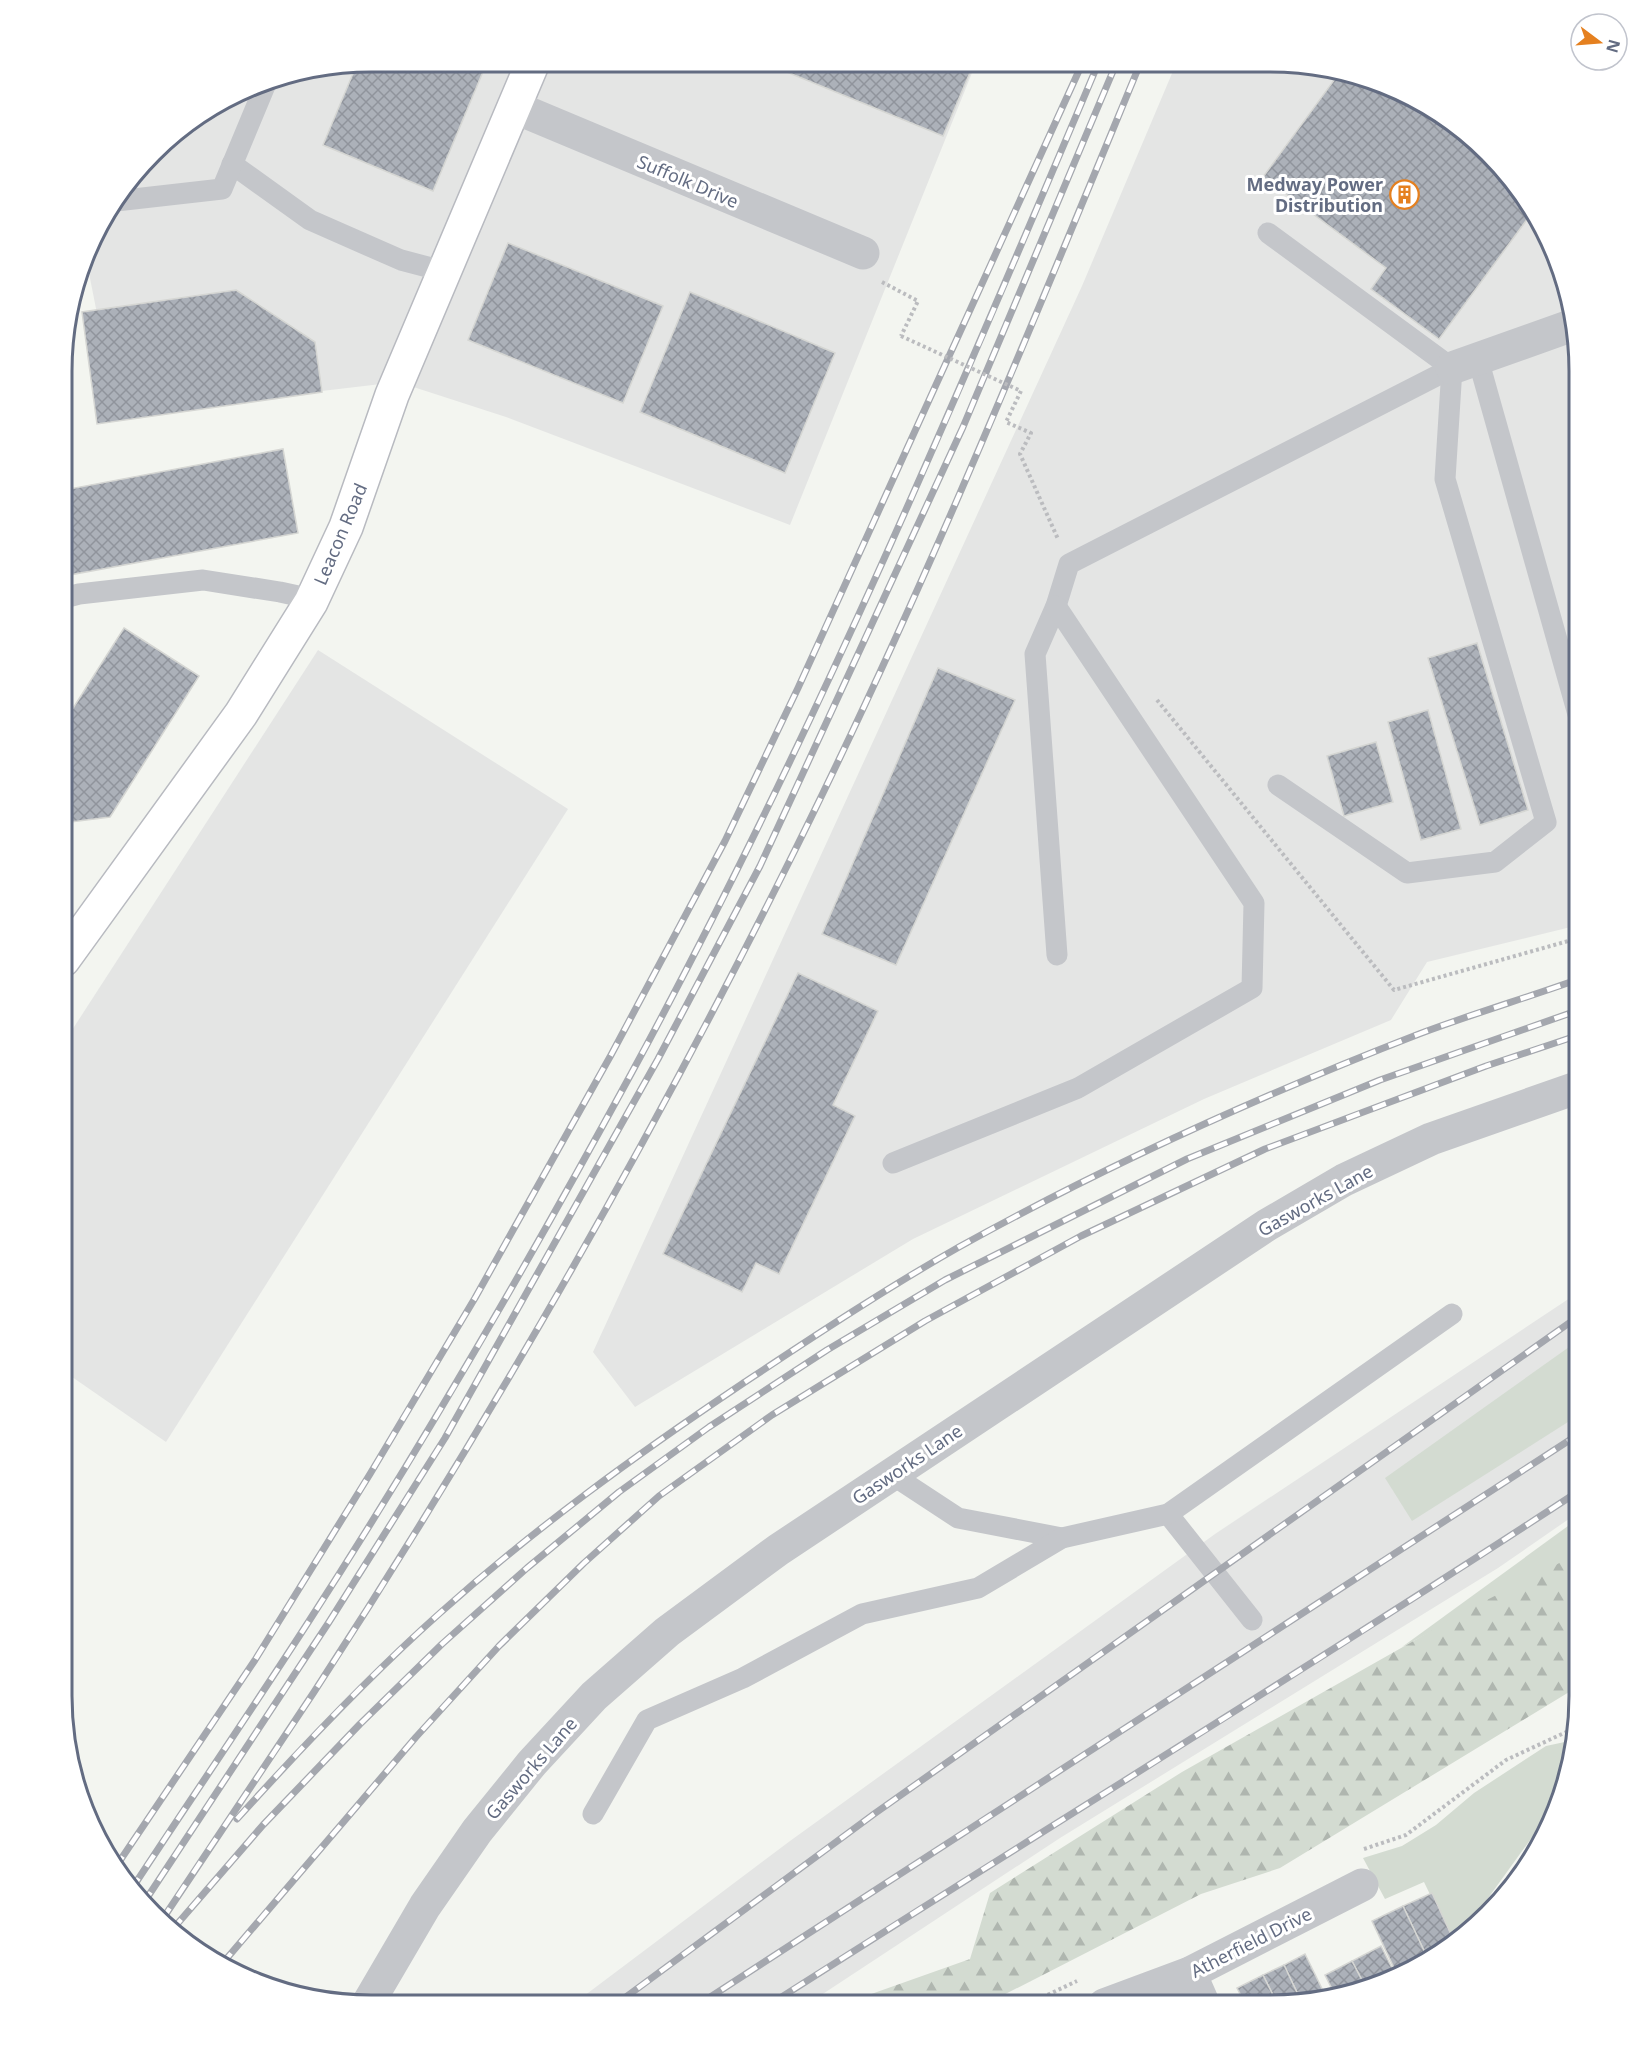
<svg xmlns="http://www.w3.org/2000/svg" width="1641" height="2067" viewBox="0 0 1641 2067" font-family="'Noto Sans',sans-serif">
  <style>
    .built { fill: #e4e5e4 }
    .grass { fill: #d3dbd1 }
    .forest { fill: url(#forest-firs) }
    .building { fill: url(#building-cross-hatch); stroke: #d5d6d3; stroke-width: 1.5 }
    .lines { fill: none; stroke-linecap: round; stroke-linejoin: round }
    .secondary-casing { stroke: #b8bac0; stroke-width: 36 }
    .path { stroke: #bbbcbf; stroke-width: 4; stroke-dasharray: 3 3; stroke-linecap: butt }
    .lane { stroke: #c4c6ca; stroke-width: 21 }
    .street { stroke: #c4c6ca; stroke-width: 33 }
    .secondary { stroke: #fff; stroke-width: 33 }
    .rail-casing { stroke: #a4a7ae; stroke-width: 7 }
    .rail { stroke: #fff; stroke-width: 4.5; stroke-dasharray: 14; stroke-linecap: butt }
    .path-bridge { stroke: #bbbcbf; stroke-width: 4; stroke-dasharray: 3 3; stroke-linecap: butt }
    .labels { text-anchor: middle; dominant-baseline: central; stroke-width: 6; stroke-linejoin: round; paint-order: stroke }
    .street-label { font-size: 18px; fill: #636c82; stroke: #fff }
    .poi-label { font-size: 18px; font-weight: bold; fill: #636c82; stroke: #fff; text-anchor: end }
    .rim { fill: none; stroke: #636c82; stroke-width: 3 }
  </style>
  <defs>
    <pattern id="forest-firs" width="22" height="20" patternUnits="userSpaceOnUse" patternTransform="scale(1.5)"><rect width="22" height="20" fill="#d3dbd1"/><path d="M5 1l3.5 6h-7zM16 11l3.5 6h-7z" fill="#afb6af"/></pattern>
    <pattern id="building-cross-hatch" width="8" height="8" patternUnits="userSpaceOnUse" patternTransform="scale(1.5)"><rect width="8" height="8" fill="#acb1b9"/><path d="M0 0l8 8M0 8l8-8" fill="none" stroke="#90949c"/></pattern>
  </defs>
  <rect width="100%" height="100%" fill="#f3f5f0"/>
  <g class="built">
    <path d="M371,62L976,63L790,525L506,417L398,382L117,415L87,263L103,217L167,138L271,78Z"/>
    <path d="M1176,64H1310L1388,85L1442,114L1502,167L1538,217L1569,291L1579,371V925L1427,962L1391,1020L1204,1099L913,1239L635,1407L593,1352L1082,286Z"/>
    <path d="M318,650L568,809L166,1442L62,1370L63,1044Z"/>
    <path d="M1579,1292V1512L1498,1568L1060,1838L806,2005H572L790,1841L1215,1534Z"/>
  </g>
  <g class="grass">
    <path d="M1579,1340V1415L1412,1521L1385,1478Z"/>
    <path d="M1579,1518V1555L1402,1647Z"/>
    <path d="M1574,1740L1564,1793L1460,1937L1453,1942L1424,1882L1385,1899L1363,1858L1402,1846L1436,1825L1474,1793L1546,1746Z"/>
  </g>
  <path class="forest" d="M1579,1553V1686L1280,1868L1201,1894L984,2005H862L860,1998L970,1959L990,1893L1182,1772L1477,1605Z"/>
  <g class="building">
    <path d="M371,62H487L433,191L323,145L357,64Z"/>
    <path d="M765,63H974L943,136Z"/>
    <path d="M1340,72L1388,85L1442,114L1502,167L1534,210L1439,339L1371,289L1386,268L1263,177Z"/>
    <path d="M508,243L663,306L623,403L468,340Z"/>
    <path d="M236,290L315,342L322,392L97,424L82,312Z"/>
    <path d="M690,292L835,353L785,473L640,412Z"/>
    <path d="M283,449L298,533L64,576V490Z"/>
    <path d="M124,628L199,676L110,817L63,823V724Z"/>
    <path d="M1477,643L1528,810L1480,825L1428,658Z"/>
    <path d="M938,668L1015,700L896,965L822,934Z"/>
    <path d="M1428,710L1461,829L1421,840L1388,722Z"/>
    <path d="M1376,742L1393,802L1344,816L1327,756Z"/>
    <path d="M798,973L878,1011L833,1105L855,1116L779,1274L756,1263L742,1292L663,1254Z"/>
    <path d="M1432,1893L1454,1941L1426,1955L1403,1906Z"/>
    <path d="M1403,1906L1426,1955L1395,1970L1372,1921Z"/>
    <path d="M1381,1946L1396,1976L1366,1988L1352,1961Z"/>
    <path d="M1305,1954L1327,1999L1302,2003L1284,1965Z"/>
    <path d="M1352,1961L1366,1988L1350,1995L1336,1997L1325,1975Z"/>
    <path d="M1284,1965L1302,2003L1278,2005L1263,1975Z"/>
    <path d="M1263,1975L1278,2005H1246L1237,1988Z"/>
  </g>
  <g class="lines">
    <defs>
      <path id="secondary" d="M63,960L241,714L311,602L346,527L392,395L533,62"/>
    </defs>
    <use href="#secondary" class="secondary-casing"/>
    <g class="path">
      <path d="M882,282L918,301L901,336"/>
      <path d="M1021,391L1006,422L1031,433L1020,454L1058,539"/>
      <path d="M1157,700L1394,990L1579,938"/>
      <path d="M1364,1849L1406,1835L1506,1760L1577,1727"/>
      <path d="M1026,2005L1077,1981"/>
    </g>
    <g class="lane">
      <path d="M232,164L310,220L401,260L443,271"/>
      <path d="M116,201L222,189L267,81"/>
      <path d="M1268,233L1452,368"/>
      <path d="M1478,359L1579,718"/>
      <path d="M64,598L79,594L203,580L280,592L312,599"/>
      <path d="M1278,785L1407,873L1495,862L1546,822L1445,479L1452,368"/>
      <path d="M1057,955L1035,654L1056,606L1069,564L1452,368"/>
      <path d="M893,1163L1078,1088L1252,988L1254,903L1056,606"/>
      <path d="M891,1474L958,1518L1062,1538"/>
      <path d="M1168,1514L1252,1620"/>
      <path d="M593,1814L647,1720L743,1678L862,1614L978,1588L1062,1538L1168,1514L1452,1314"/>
    </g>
    <g class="street">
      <path d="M514,107L863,253"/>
      <path d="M1452,368L1573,325"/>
      <path d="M1190,1973L1204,2005"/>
      <path d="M367,2005L425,1906L477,1831L532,1763L594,1696L667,1632L778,1550L1267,1225L1344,1180L1431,1139L1579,1087"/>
      <path d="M1104,2005L1190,1973L1362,1885"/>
    </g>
    <use href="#secondary" class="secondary"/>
    <defs>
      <g id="rail">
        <path d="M237,1819C302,1747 368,1677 440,1613C535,1528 636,1455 742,1384C813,1337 885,1289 959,1247C1107,1165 1262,1095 1419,1034C1472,1014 1526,998 1579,979"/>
        <path d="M115,1868L255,1660L370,1474L475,1298L611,1055L725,841L798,688L1082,64"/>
        <path d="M131,1890C190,1800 251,1711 309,1621C424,1443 530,1260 631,1074C808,748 954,405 1098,64"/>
        <path d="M143,1904L329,1622L445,1438L658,1059L760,866L963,427L1116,64"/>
        <path d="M162,1920C212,1844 264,1768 314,1692C485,1429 642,1156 782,876C915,612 1027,337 1140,64"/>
        <path d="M172,1930L263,1825L360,1724L442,1644L527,1568L619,1492L709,1427L827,1350L945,1280L1187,1159L1380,1080L1579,1010"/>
        <path d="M222,1964L416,1737L499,1646L584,1563L659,1496L772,1415L925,1321L1081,1236L1265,1149L1486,1066L1579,1035"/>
        <path d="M615,2005L874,1814L1579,1316"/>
        <path d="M698,2005L1579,1434"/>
        <path d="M769,2005C1038,1833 1312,1666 1579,1491"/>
      </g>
    </defs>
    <use href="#rail" class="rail-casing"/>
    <use href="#rail" class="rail"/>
    <path class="path-bridge" d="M901,336L1021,391"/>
  </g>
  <defs>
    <symbol id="building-ring" viewBox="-11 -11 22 22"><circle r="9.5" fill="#fff" stroke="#e5801f" stroke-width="1.5"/><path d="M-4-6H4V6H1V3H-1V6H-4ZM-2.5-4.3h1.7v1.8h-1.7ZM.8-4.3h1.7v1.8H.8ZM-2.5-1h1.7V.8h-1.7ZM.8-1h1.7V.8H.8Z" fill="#e5801f"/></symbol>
  </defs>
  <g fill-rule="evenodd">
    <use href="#building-ring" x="1388" y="178" width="33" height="33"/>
  </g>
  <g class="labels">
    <g class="street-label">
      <text transform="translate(688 181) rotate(23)">Suffolk Drive</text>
      <text transform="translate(340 534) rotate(-67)">Leacon Road</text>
      <text transform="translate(1315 1200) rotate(-29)">Gasworks Lane</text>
      <text transform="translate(907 1464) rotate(-34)">Gasworks Lane</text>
      <text transform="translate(531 1768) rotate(-49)">Gasworks Lane</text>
      <text transform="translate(1251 1942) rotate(-27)">Atherfield Drive</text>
    </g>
    <g class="poi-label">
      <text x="1383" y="184">Medway Power<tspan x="1383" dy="21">Distribution</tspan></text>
    </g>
  </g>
  <path d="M0 0H1641V2067H0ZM371 72H1270A299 299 0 0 1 1569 371V1696A299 299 0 0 1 1270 1995H371A299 299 0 0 1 72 1696V371A299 299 0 0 1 371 72Z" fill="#fff" fill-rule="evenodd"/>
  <path class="rim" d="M371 72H1270A299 299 0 0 1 1569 371V1696A299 299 0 0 1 1270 1995H371A299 299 0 0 1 72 1696V371A299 299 0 0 1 371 72Z"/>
  <g transform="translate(1599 42) rotate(106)"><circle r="28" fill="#ffffff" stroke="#c1c4cd" stroke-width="1.5"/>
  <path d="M0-4.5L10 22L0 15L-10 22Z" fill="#e5801f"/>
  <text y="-9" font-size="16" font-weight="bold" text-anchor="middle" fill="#636c82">N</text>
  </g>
</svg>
